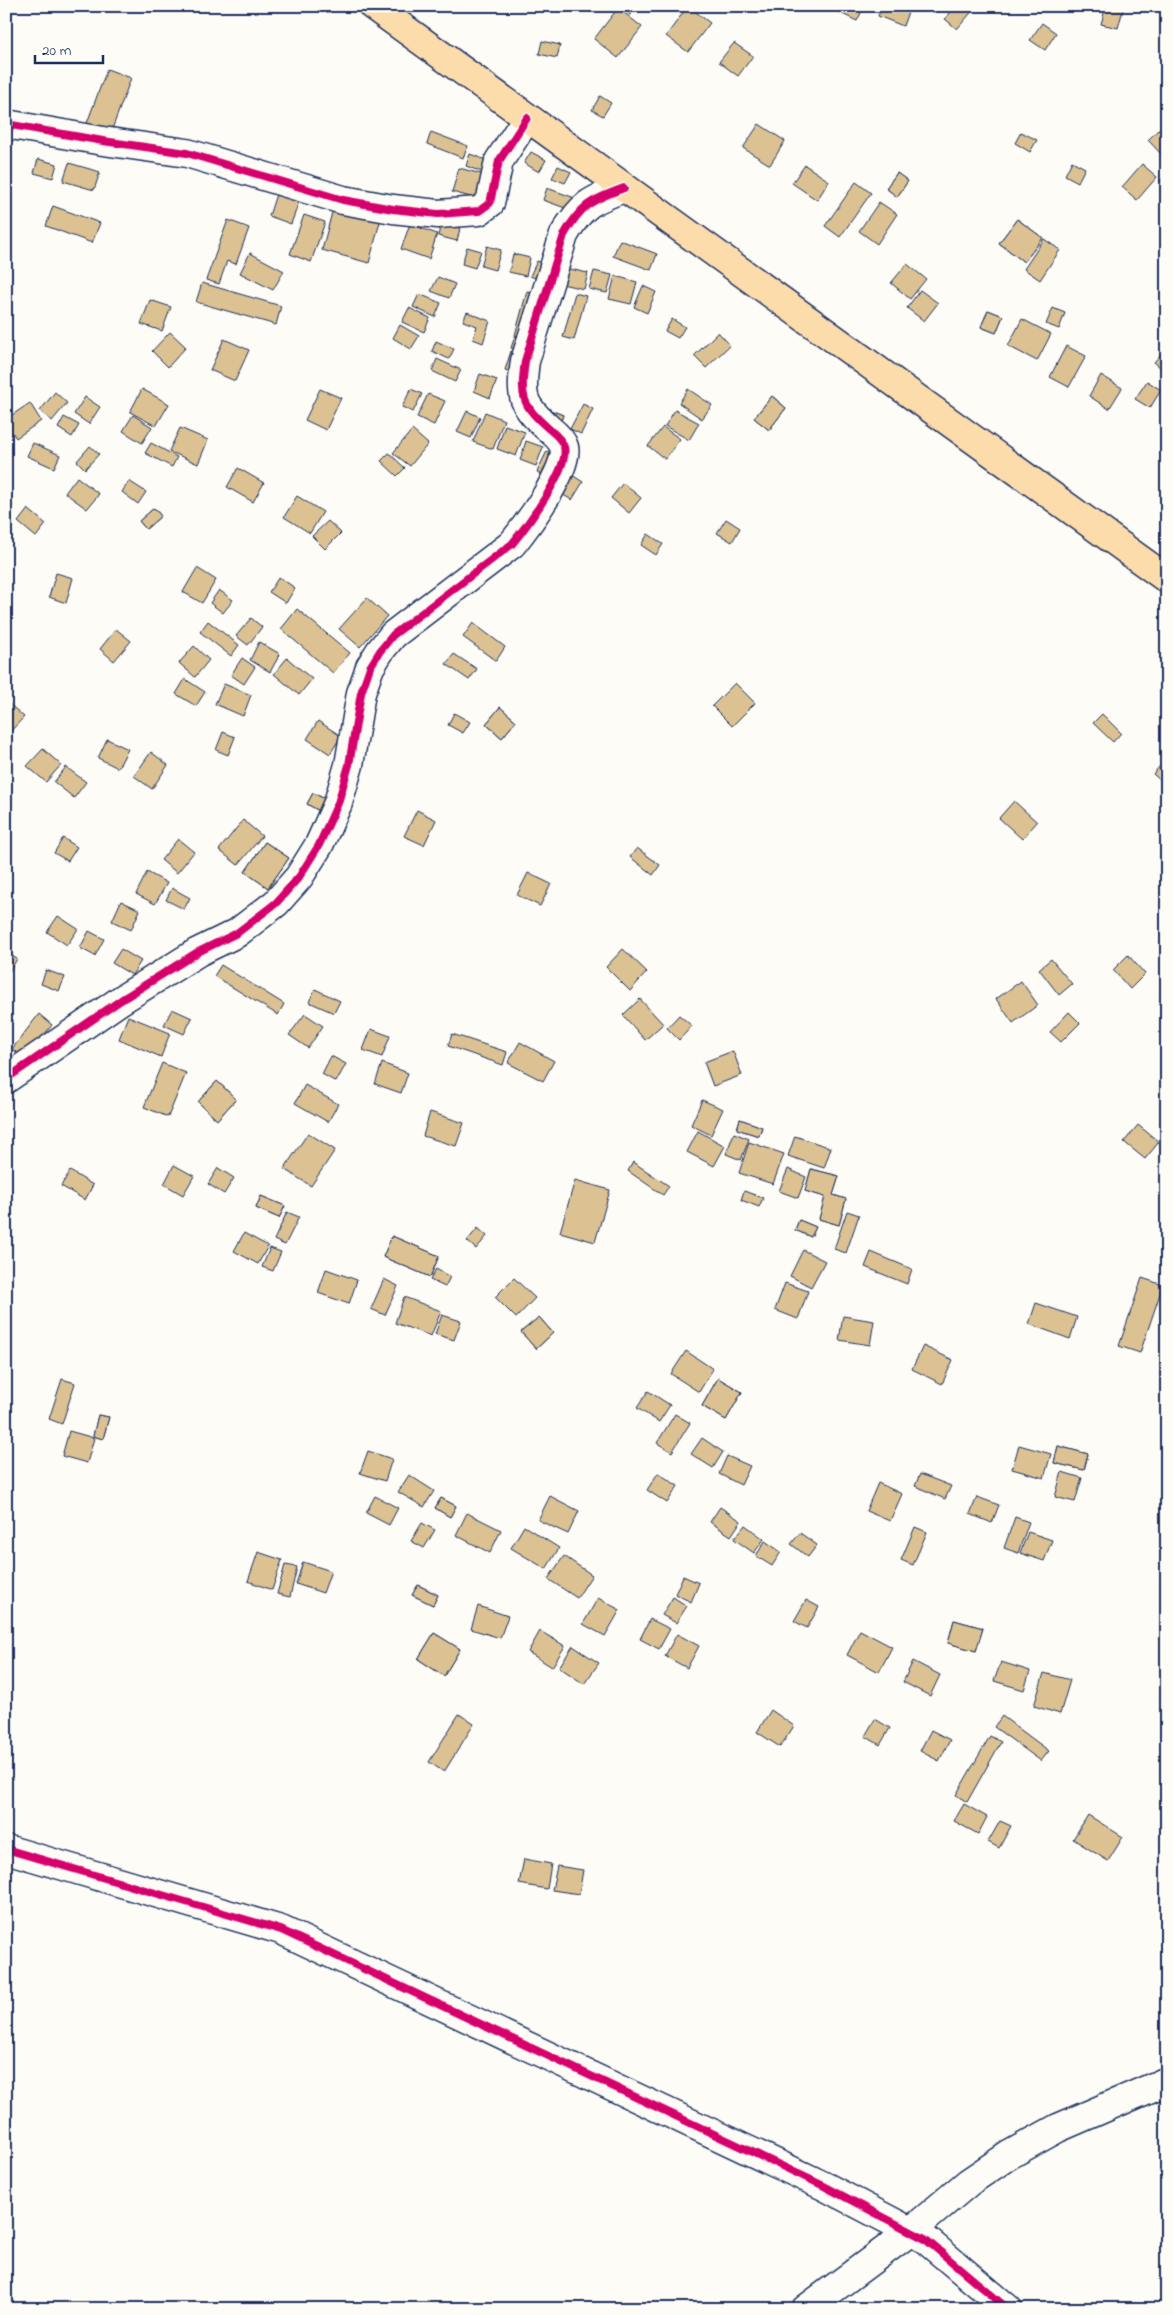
<svg xmlns="http://www.w3.org/2000/svg" width="1173" height="2315" viewBox="0 0 1173 2315" font-family="'Indie Flower',sans-serif">
  <style>
    .building { fill: #dcc292; stroke: #1b2f5e }
    .lines { fill: none; stroke-linecap: round; stroke-linejoin: round }
    .minor-casing { stroke: #1b2f5e; stroke-width: 31 }
    .major-casing { stroke: #1b2f5e; stroke-width: 31 }
    .minor { stroke: #fdfcf7; stroke-width: 28 }
    .major { stroke: #fddcac; stroke-width: 28 }
    .cycleway-casing { stroke: #fdfcf7; stroke-width: 11 }
    .cycleway { stroke: #d6006c; stroke-width: 8 }
  </style>
  <rect width="100%" height="100%" fill="#fdfcf7"/>
  <filter id="ink" filterUnits="userSpaceOnUse"><feTurbulence type="fractalNoise" baseFrequency=".02" numOctaves="2"/><feDisplacementMap in="SourceGraphic" scale="10" xChannelSelector="R" yChannelSelector="G"/><feConvolveMatrix kernelMatrix="1 2 1 2 8 2 1 2 1" color-interpolation-filters="sRGB"/></filter>
  <g filter="url(#ink)">
    <g class="building">
      <path d="M619,6H636L630,15Z"/>
      <path d="M688,6L710,23L688,52L666,36Z"/>
      <path d="M841,6H863L864,7L857,21L838,12Z"/>
      <path d="M882,6H895L908,12L903,26L878,16Z"/>
      <path d="M956,6H971L974,9L957,29L945,19Z"/>
      <path d="M1106,6H1124L1118,28L1101,24Z"/>
      <path d="M618,8L642,27L618,58L594,39Z"/>
      <path d="M1042,23L1056,33L1045,50L1030,40Z"/>
      <path d="M542,41L560,45L557,58L539,54Z"/>
      <path d="M734,43L753,56L738,76L719,62Z"/>
      <path d="M107,69L131,78L111,132L87,123Z"/>
      <path d="M600,96L611,103L603,116L592,110Z"/>
      <path d="M759,124L785,141L770,165L743,148Z"/>
      <path d="M1160,128L1167,136V149L1161,154L1148,140Z"/>
      <path d="M431,132L468,146L463,158L427,144Z"/>
      <path d="M1021,132L1037,140L1030,152L1015,143Z"/>
      <path d="M531,152L546,160L539,172L524,163Z"/>
      <path d="M470,154L494,163L490,175L466,166Z"/>
      <path d="M38,159L57,164L53,178L34,173Z"/>
      <path d="M1072,161L1085,168L1078,182L1065,175Z"/>
      <path d="M69,163L100,172L94,190L63,181Z"/>
      <path d="M1142,164L1157,177L1137,200L1122,187Z"/>
      <path d="M805,165L829,181L817,200L792,183Z"/>
      <path d="M558,166L571,172L565,183L552,178Z"/>
      <path d="M459,168L489,176L482,200L452,192Z"/>
      <path d="M897,173L908,181L897,197L886,188Z"/>
      <path d="M897,173L908,181L897,197L886,188Z"/>
      <path d="M1167,174V188L1160,181Z"/>
      <path d="M856,182L871,193L840,237L825,226Z"/>
      <path d="M547,188L586,202L582,214L543,200Z"/>
      <path d="M277,191L300,199L291,224L269,216Z"/>
      <path d="M879,202L897,214L877,244L859,231Z"/>
      <path d="M334,205L381,218L369,263L322,250Z"/>
      <path d="M53,206L100,223L92,243L46,226Z"/>
      <path d="M304,215L325,222L311,262L290,254Z"/>
      <path d="M442,219L461,224L457,241L438,236Z"/>
      <path d="M1017,219L1043,238L1024,262L999,243Z"/>
      <path d="M1017,219L1043,238L1024,262L999,243Z"/>
      <path d="M228,220L249,228L236,264L227,261L219,284L206,280Z"/>
      <path d="M410,224L437,234L429,259L401,249Z"/>
      <path d="M1044,239L1060,250L1040,280L1024,269Z"/>
      <path d="M620,240L657,254L651,270L613,256Z"/>
      <path d="M487,246L501,250L495,270L481,266Z"/>
      <path d="M467,247L481,251L475,268L462,264Z"/>
      <path d="M250,253L284,271L273,290L240,273Z"/>
      <path d="M513,254L530,258L526,276L509,272Z"/>
      <path d="M537,261L550,266L544,281L530,276Z"/>
      <path d="M907,264L926,279L910,299L891,283Z"/>
      <path d="M565,268L588,273L584,289L562,284Z"/>
      <path d="M594,271L612,275L607,293L589,289Z"/>
      <path d="M615,276L637,282L631,304L609,299Z"/>
      <path d="M438,277L455,284L449,298L431,291Z"/>
      <path d="M202,283L281,306L276,325L196,302Z"/>
      <path d="M643,286L656,292L647,313L634,307Z"/>
      <path d="M920,290L938,303L924,321L907,308Z"/>
      <path d="M527,291L543,295L531,339L515,335Z"/>
      <path d="M575,293L586,296L574,340L563,337Z"/>
      <path d="M419,294L441,303L435,317L413,307Z"/>
      <path d="M150,300L171,307L162,331L141,324Z"/>
      <path d="M409,308L430,318L424,332L402,322Z"/>
      <path d="M1053,308L1065,313L1059,329L1046,324Z"/>
      <path d="M988,310L1003,316L996,333L981,327Z"/>
      <path d="M988,310L1003,316L996,333L981,327Z"/>
      <path d="M467,312L490,321L483,343L473,339L477,326L463,321Z"/>
      <path d="M672,319L685,327L678,338L665,331Z"/>
      <path d="M1022,319L1051,334L1037,361L1008,346Z"/>
      <path d="M400,325L419,336L411,349L393,338Z"/>
      <path d="M170,332L186,347L168,367L152,351Z"/>
      <path d="M718,332L730,345L706,368L694,356Z"/>
      <path d="M515,336L531,342L527,353L511,348Z"/>
      <path d="M224,339L249,350L235,381L210,370Z"/>
      <path d="M436,341L454,349L449,359L432,351Z"/>
      <path d="M1066,346L1086,356L1069,387L1050,377Z"/>
      <path d="M1167,348V373L1154,362Z"/>
      <path d="M511,351L524,355L518,374L505,370Z"/>
      <path d="M437,359L461,370L455,382L432,371Z"/>
      <path d="M480,374L497,380L490,398L474,391Z"/>
      <path d="M1101,375L1122,388L1109,409L1089,396Z"/>
      <path d="M1147,381L1161,390L1150,408L1135,399Z"/>
      <path d="M142,389L169,404L156,426L130,412Z"/>
      <path d="M320,389L341,398L326,430L305,420Z"/>
      <path d="M411,389L422,394L413,412L402,407Z"/>
      <path d="M688,389L712,405L702,419L679,403Z"/>
      <path d="M55,392L67,403L52,421L40,411Z"/>
      <path d="M428,394L445,401L434,425L417,417Z"/>
      <path d="M772,396L786,408L769,430L754,418Z"/>
      <path d="M772,396L786,408L769,430L754,418Z"/>
      <path d="M85,397L100,407L89,424L74,414Z"/>
      <path d="M30,403L41,421L16,438L6,423V419Z"/>
      <path d="M583,404L593,409L581,434L570,429Z"/>
      <path d="M545,408L563,415L558,429Z"/>
      <path d="M545,408L563,415L558,429Z"/>
      <path d="M675,410L699,423L689,440L665,426Z"/>
      <path d="M467,411L480,417L471,438L457,432Z"/>
      <path d="M485,412L504,420L493,449L473,442Z"/>
      <path d="M133,415L152,427L142,443L123,431Z"/>
      <path d="M64,417L79,425L72,437L58,428Z"/>
      <path d="M505,425L525,432L516,456L497,449Z"/>
      <path d="M663,427L680,439L665,459L648,446Z"/>
      <path d="M180,428L208,440L198,464L169,451Z"/>
      <path d="M412,430L428,444L410,466L393,453Z"/>
      <path d="M526,441L543,447L536,466L520,460Z"/>
      <path d="M33,443L60,455L54,468L27,456Z"/>
      <path d="M151,443L177,457L172,467L145,453Z"/>
      <path d="M90,446L99,454L85,469L77,461Z"/>
      <path d="M547,451L560,458L550,479L537,472Z"/>
      <path d="M389,453L405,468L397,476L381,461Z"/>
      <path d="M238,468L264,483L253,502L227,487Z"/>
      <path d="M569,473L583,482L572,500L558,492Z"/>
      <path d="M77,477L99,494L87,509L65,493Z"/>
      <path d="M129,481L146,492L138,504L122,492Z"/>
      <path d="M623,483L641,498L629,513L611,498Z"/>
      <path d="M297,496L323,512L310,533L284,517Z"/>
      <path d="M154,508L161,516L146,529L139,521Z"/>
      <path d="M154,508L161,516L146,529L139,521Z"/>
      <path d="M28,509L46,524L36,537L18,522Z"/>
      <path d="M726,519L740,528L732,542L717,533Z"/>
      <path d="M328,521L341,533L325,549L312,536Z"/>
      <path d="M648,534L663,544L656,555L641,545Z"/>
      <path d="M197,568L216,580L202,603L183,592Z"/>
      <path d="M56,573L73,578L66,603L49,597Z"/>
      <path d="M279,577L295,588L286,603L269,592Z"/>
      <path d="M219,590L233,600L223,613L210,603Z"/>
      <path d="M367,598L387,616L360,647L339,629Z"/>
      <path d="M297,609L350,653L333,673L281,629Z"/>
      <path d="M251,618L262,627L248,645L236,636Z"/>
      <path d="M208,621L239,645L231,656L200,632Z"/>
      <path d="M473,623L505,647L496,661L463,637Z"/>
      <path d="M116,629L131,641L114,661L100,649Z"/>
      <path d="M259,642L280,654L270,672L250,660Z"/>
      <path d="M194,646L209,660L195,677L179,663Z"/>
      <path d="M454,654L477,669L469,680L446,664Z"/>
      <path d="M242,658L255,667L244,684L231,675Z"/>
      <path d="M287,658L312,679L299,695L274,674Z"/>
      <path d="M185,679L205,692L196,706L176,694Z"/>
      <path d="M735,683L755,703L732,726L712,706Z"/>
      <path d="M224,684L251,695L243,716L215,704Z"/>
      <path d="M6,701L24,717L6,736Z"/>
      <path d="M500,707L516,721L502,738L486,724Z"/>
      <path d="M500,707L516,721L502,738L486,724Z"/>
      <path d="M454,713L470,722L463,733L448,725Z"/>
      <path d="M1102,714L1121,733L1113,742L1093,723Z"/>
      <path d="M318,721L341,736L330,754L307,739Z"/>
      <path d="M223,732L235,737L228,755L216,750Z"/>
      <path d="M107,739L128,749L118,768L98,758Z"/>
      <path d="M43,749L61,765L46,782L27,766Z"/>
      <path d="M151,752L168,765L152,789L134,776Z"/>
      <path d="M1167,758V786L1153,774Z"/>
      <path d="M66,767L86,782L74,798L54,782Z"/>
      <path d="M313,793L327,800L321,812L307,804Z"/>
      <path d="M313,793L327,800L321,812L307,804Z"/>
      <path d="M1014,801L1037,822L1022,839L999,818Z"/>
      <path d="M417,810L436,820L424,845L404,836Z"/>
      <path d="M243,820L262,836L238,865L219,850Z"/>
      <path d="M63,838L77,847L68,861L54,853Z"/>
      <path d="M178,839L194,852L177,873L161,860Z"/>
      <path d="M265,842L289,858L268,888L245,872Z"/>
      <path d="M265,842L289,858L268,888L245,872Z"/>
      <path d="M637,848L660,865L653,875L630,857Z"/>
      <path d="M147,872L167,883L155,904L136,894Z"/>
      <path d="M528,873L551,884L540,906L517,895Z"/>
      <path d="M172,888L190,898L184,909L166,900Z"/>
      <path d="M121,901L140,910L131,930L112,921Z"/>
      <path d="M58,916L78,929L67,945L47,932Z"/>
      <path d="M89,931L104,939L95,956L80,948Z"/>
      <path d="M121,949L141,961L132,975L112,963Z"/>
      <path d="M623,949L647,972L630,991L606,967Z"/>
      <path d="M6,952L17,959L9,972L6,970Z"/>
      <path d="M1128,955L1145,974L1130,989L1113,970Z"/>
      <path d="M1051,959L1072,984L1059,995L1039,969Z"/>
      <path d="M221,965L284,1004L278,1015L214,976Z"/>
      <path d="M46,970L65,977L59,991L41,984Z"/>
      <path d="M1021,981L1038,1005L1013,1023L996,999Z"/>
      <path d="M315,989L340,1001L334,1013L309,1002Z"/>
      <path d="M640,999L663,1024L645,1040L623,1015Z"/>
      <path d="M172,1009L192,1018L184,1034L164,1025Z"/>
      <path d="M1069,1012L1080,1023L1061,1042L1050,1032Z"/>
      <path d="M39,1014L52,1025L25,1059L12,1049Z"/>
      <path d="M305,1014L323,1026L308,1048L289,1035Z"/>
      <path d="M679,1015L692,1026L679,1040L667,1028Z"/>
      <path d="M128,1016L170,1033L161,1057L119,1039Z"/>
      <path d="M371,1029L390,1036L382,1057L363,1050Z"/>
      <path d="M452,1034L507,1052L503,1065L448,1046Z"/>
      <path d="M520,1042L554,1061L543,1081L508,1063Z"/>
      <path d="M733,1051L742,1075L713,1086L704,1062Z"/>
      <path d="M331,1056L346,1064L336,1082L322,1074Z"/>
      <path d="M162,1063L186,1073L168,1117L144,1107Z"/>
      <path d="M382,1063L408,1073L401,1093L375,1084Z"/>
      <path d="M217,1081L236,1099L217,1120L198,1102Z"/>
      <path d="M217,1081L236,1099L217,1120L198,1102Z"/>
      <path d="M305,1085L338,1104L328,1122L295,1103Z"/>
      <path d="M702,1100L723,1109L711,1135L691,1125Z"/>
      <path d="M430,1112L464,1123L456,1146L423,1136Z"/>
      <path d="M740,1119L762,1127L759,1136L737,1129Z"/>
      <path d="M740,1119L762,1127L759,1136L737,1129Z"/>
      <path d="M1138,1125L1159,1142L1145,1159L1124,1142Z"/>
      <path d="M698,1131L725,1146L714,1166L687,1152Z"/>
      <path d="M308,1133L335,1150L311,1186L284,1169Z"/>
      <path d="M734,1133L749,1139L741,1160L726,1154Z"/>
      <path d="M795,1136L831,1148L824,1168L788,1156Z"/>
      <path d="M749,1142L784,1154L773,1184L739,1173Z"/>
      <path d="M633,1162L669,1186L663,1195L628,1171Z"/>
      <path d="M174,1165L194,1176L183,1195L164,1184Z"/>
      <path d="M218,1168L234,1178L224,1194L208,1184Z"/>
      <path d="M788,1169L806,1177L798,1198L779,1191Z"/>
      <path d="M811,1169L839,1176L833,1195L846,1199L839,1225L819,1219L825,1197L805,1191Z"/>
      <path d="M811,1169L839,1176L833,1195L846,1199L839,1225L819,1219L825,1197L805,1191Z"/>
      <path d="M70,1171L93,1185L85,1200L61,1186Z"/>
      <path d="M575,1180L610,1190L595,1242L560,1232Z"/>
      <path d="M744,1191L763,1198L759,1207L741,1200Z"/>
      <path d="M261,1196L285,1206L279,1218L256,1208Z"/>
      <path d="M261,1196L285,1206L279,1218L256,1208Z"/>
      <path d="M847,1211L859,1215L846,1253L834,1249Z"/>
      <path d="M287,1212L299,1217L285,1245L274,1240Z"/>
      <path d="M799,1220L816,1227L811,1237L795,1230Z"/>
      <path d="M799,1220L816,1227L811,1237L795,1230Z"/>
      <path d="M478,1228L487,1236L476,1249L467,1241Z"/>
      <path d="M244,1233L268,1246L258,1264L234,1251Z"/>
      <path d="M392,1236L439,1256L430,1277L383,1257Z"/>
      <path d="M392,1236L439,1256L430,1277L383,1257Z"/>
      <path d="M270,1248L281,1252L273,1271L262,1267Z"/>
      <path d="M803,1250L825,1261L811,1287L790,1276Z"/>
      <path d="M871,1252L912,1269L907,1284L865,1267Z"/>
      <path d="M326,1269L357,1280L349,1304L318,1293Z"/>
      <path d="M436,1269L450,1277L445,1287L430,1280Z"/>
      <path d="M514,1278L535,1298L516,1318L495,1297Z"/>
      <path d="M1142,1278L1163,1285L1140,1353L1119,1346Z"/>
      <path d="M384,1279L398,1286L385,1315L371,1309Z"/>
      <path d="M785,1283L808,1291L798,1319L775,1310Z"/>
      <path d="M404,1297L441,1311L431,1336L395,1323Z"/>
      <path d="M1036,1303L1077,1317L1070,1339L1029,1324Z"/>
      <path d="M442,1315L461,1321L454,1340L435,1334Z"/>
      <path d="M843,1316L874,1321L870,1345L839,1340Z"/>
      <path d="M539,1317L553,1333L536,1349L521,1332Z"/>
      <path d="M539,1317L553,1333L536,1349L521,1332Z"/>
      <path d="M923,1346L953,1360L942,1384L912,1369Z"/>
      <path d="M686,1351L713,1369L699,1392L671,1374Z"/>
      <path d="M718,1378L742,1392L726,1420L702,1406Z"/>
      <path d="M718,1378L742,1392L726,1420L702,1406Z"/>
      <path d="M62,1379L75,1383L62,1424L49,1419Z"/>
      <path d="M648,1391L670,1405L659,1422L637,1408Z"/>
      <path d="M675,1414L690,1423L672,1452L657,1443Z"/>
      <path d="M98,1415L109,1417L103,1439L93,1436Z"/>
      <path d="M98,1415L109,1417L103,1439L93,1436Z"/>
      <path d="M69,1431L94,1438L87,1463L62,1456Z"/>
      <path d="M702,1438L723,1452L713,1468L691,1454Z"/>
      <path d="M1019,1445L1051,1454L1044,1478L1012,1469Z"/>
      <path d="M1058,1446L1088,1454L1084,1470L1054,1463Z"/>
      <path d="M1058,1446L1088,1454L1084,1470L1054,1463Z"/>
      <path d="M368,1451L392,1459L385,1481L360,1473Z"/>
      <path d="M727,1456L750,1466L741,1485L719,1474Z"/>
      <path d="M1062,1472L1082,1478L1075,1502L1055,1497Z"/>
      <path d="M658,1473L678,1486L667,1503L647,1490Z"/>
      <path d="M920,1474L951,1486L945,1499L915,1486Z"/>
      <path d="M409,1475L434,1491L424,1507L398,1492Z"/>
      <path d="M878,1483L902,1494L890,1521L866,1511Z"/>
      <path d="M375,1496L398,1508L389,1525L366,1513Z"/>
      <path d="M550,1496L579,1511L568,1534L538,1520Z"/>
      <path d="M977,1497L999,1505L992,1523L970,1514Z"/>
      <path d="M441,1498L456,1506L450,1517L435,1508Z"/>
      <path d="M441,1498L456,1506L450,1517L435,1508Z"/>
      <path d="M720,1507L741,1521L731,1536L710,1522Z"/>
      <path d="M467,1513L501,1530L490,1553L456,1535Z"/>
      <path d="M1015,1517L1029,1522L1018,1553L1004,1548Z"/>
      <path d="M422,1523L435,1530L424,1548L411,1541Z"/>
      <path d="M745,1525L764,1539L754,1553L734,1539Z"/>
      <path d="M524,1526L559,1548L546,1569L511,1548Z"/>
      <path d="M915,1527L927,1532L913,1565L901,1560Z"/>
      <path d="M1028,1532L1052,1540L1044,1561L1020,1553Z"/>
      <path d="M800,1533L817,1545L808,1557L791,1544Z"/>
      <path d="M765,1541L781,1552L772,1566L756,1556Z"/>
      <path d="M258,1552L282,1560L272,1590L248,1581Z"/>
      <path d="M564,1556L592,1575L577,1598L548,1579Z"/>
      <path d="M303,1562L331,1571L323,1593L296,1584Z"/>
      <path d="M285,1565L297,1567L290,1597L277,1594Z"/>
      <path d="M683,1576L699,1583L691,1602L675,1594Z"/>
      <path d="M418,1585L438,1595L433,1605L412,1595Z"/>
      <path d="M418,1585L438,1595L433,1605L412,1595Z"/>
      <path d="M673,1597L687,1606L676,1623L662,1615Z"/>
      <path d="M598,1598L620,1610L605,1636L583,1624Z"/>
      <path d="M806,1600L819,1607L807,1628L794,1621Z"/>
      <path d="M478,1606L508,1616L500,1638L471,1629Z"/>
      <path d="M650,1619L670,1629L659,1649L640,1639Z"/>
      <path d="M954,1620L983,1628L976,1651L948,1643Z"/>
      <path d="M954,1620L983,1628L976,1651L948,1643Z"/>
      <path d="M860,1630L892,1647L879,1672L847,1655Z"/>
      <path d="M540,1631L565,1646L552,1667L528,1652Z"/>
      <path d="M434,1633L460,1649L444,1676L418,1659Z"/>
      <path d="M434,1633L460,1649L444,1676L418,1659Z"/>
      <path d="M677,1634L699,1646L687,1668L665,1656Z"/>
      <path d="M573,1646L599,1663L584,1684L559,1667Z"/>
      <path d="M913,1661L940,1675L930,1696L903,1682Z"/>
      <path d="M1001,1662L1030,1671L1024,1690L994,1681Z"/>
      <path d="M1044,1673L1070,1680L1060,1714L1034,1706Z"/>
      <path d="M771,1710L794,1726L780,1747L757,1732Z"/>
      <path d="M459,1714L474,1724L444,1772L429,1762Z"/>
      <path d="M1002,1716L1049,1751L1041,1761L994,1727Z"/>
      <path d="M875,1719L890,1728L880,1745L865,1736Z"/>
      <path d="M931,1730L950,1740L939,1761L920,1751Z"/>
      <path d="M990,1736L1001,1742L967,1802L956,1795Z"/>
      <path d="M964,1804L987,1817L978,1834L954,1821Z"/>
      <path d="M1088,1815L1123,1837L1108,1861L1073,1839Z"/>
      <path d="M1000,1821L1011,1826L999,1848L988,1842Z"/>
      <path d="M524,1859L551,1864L547,1889L519,1884Z"/>
      <path d="M557,1866L583,1870L579,1894L552,1890Z"/>
    </g>
    <g class="lines">
      <defs>
        <g id="minor">
          <path d="M6,124L103,141L187,153L343,200L393,209L438,214L479,211L490,203L499,161L527,118"/>
          <path d="M6,1079L121,1000L198,952L237,933L276,903L299,877L319,845L338,803L349,765L361,693L370,667L380,651L393,635L512,544C526,527 570,468 564,447C562,440 554,433 549,429C522,405 520,398 525,361L564,235C581,205 591,200 624,188"/>
          <path d="M6,1849L281,1930L824,2186L925,2239L1008,2309"/>
          <path d="M806,2309L911,2231L969,2182L1009,2155L1058,2128L1167,2081"/>
        </g>
        <path id="major" d="M373,6L1167,579"/>
      </defs>
      <use href="#minor" class="minor-casing"/>
      <use href="#major" class="major-casing"/>
      <use href="#minor" class="minor"/>
      <use href="#major" class="major"/>
      <defs>
        <g id="cycleway">
          <path d="M6,124L103,141L187,153L343,200L393,209L438,214L479,211L490,203L499,161L527,118"/>
          <path d="M6,1079L121,1000L198,952L237,933L276,903L299,877L319,845L338,803L349,765L361,693L370,667L380,651L393,635L512,544C526,527 570,468 564,447C562,440 554,433 549,429C522,405 520,398 525,361L564,235C581,205 591,200 624,188"/>
          <path d="M6,1849L281,1930L824,2186L925,2239L1008,2309"/>
        </g>
      </defs>
      <use href="#cycleway" class="cycleway-casing"/>
      <use href="#cycleway" class="cycleway"/>
    </g>
  </g>
  <rect width="1173" height="2315" fill="none" stroke="#fdfcf7" stroke-width="25"/>
  <rect x="12" y="12" width="1148" height="2290" fill="none" stroke="#1b2f5e" stroke-width="2" filter="url(#ink)"/>
  <path d="M35 55v8h68v-8" fill="none" stroke="#1b2f5e" stroke-width="2.5"/>
  <text x="42" y="55" font-size="15" fill="#1b2f5e" stroke="#fdfcf7" stroke-width="4" paint-order="stroke">20 m</text>
</svg>
